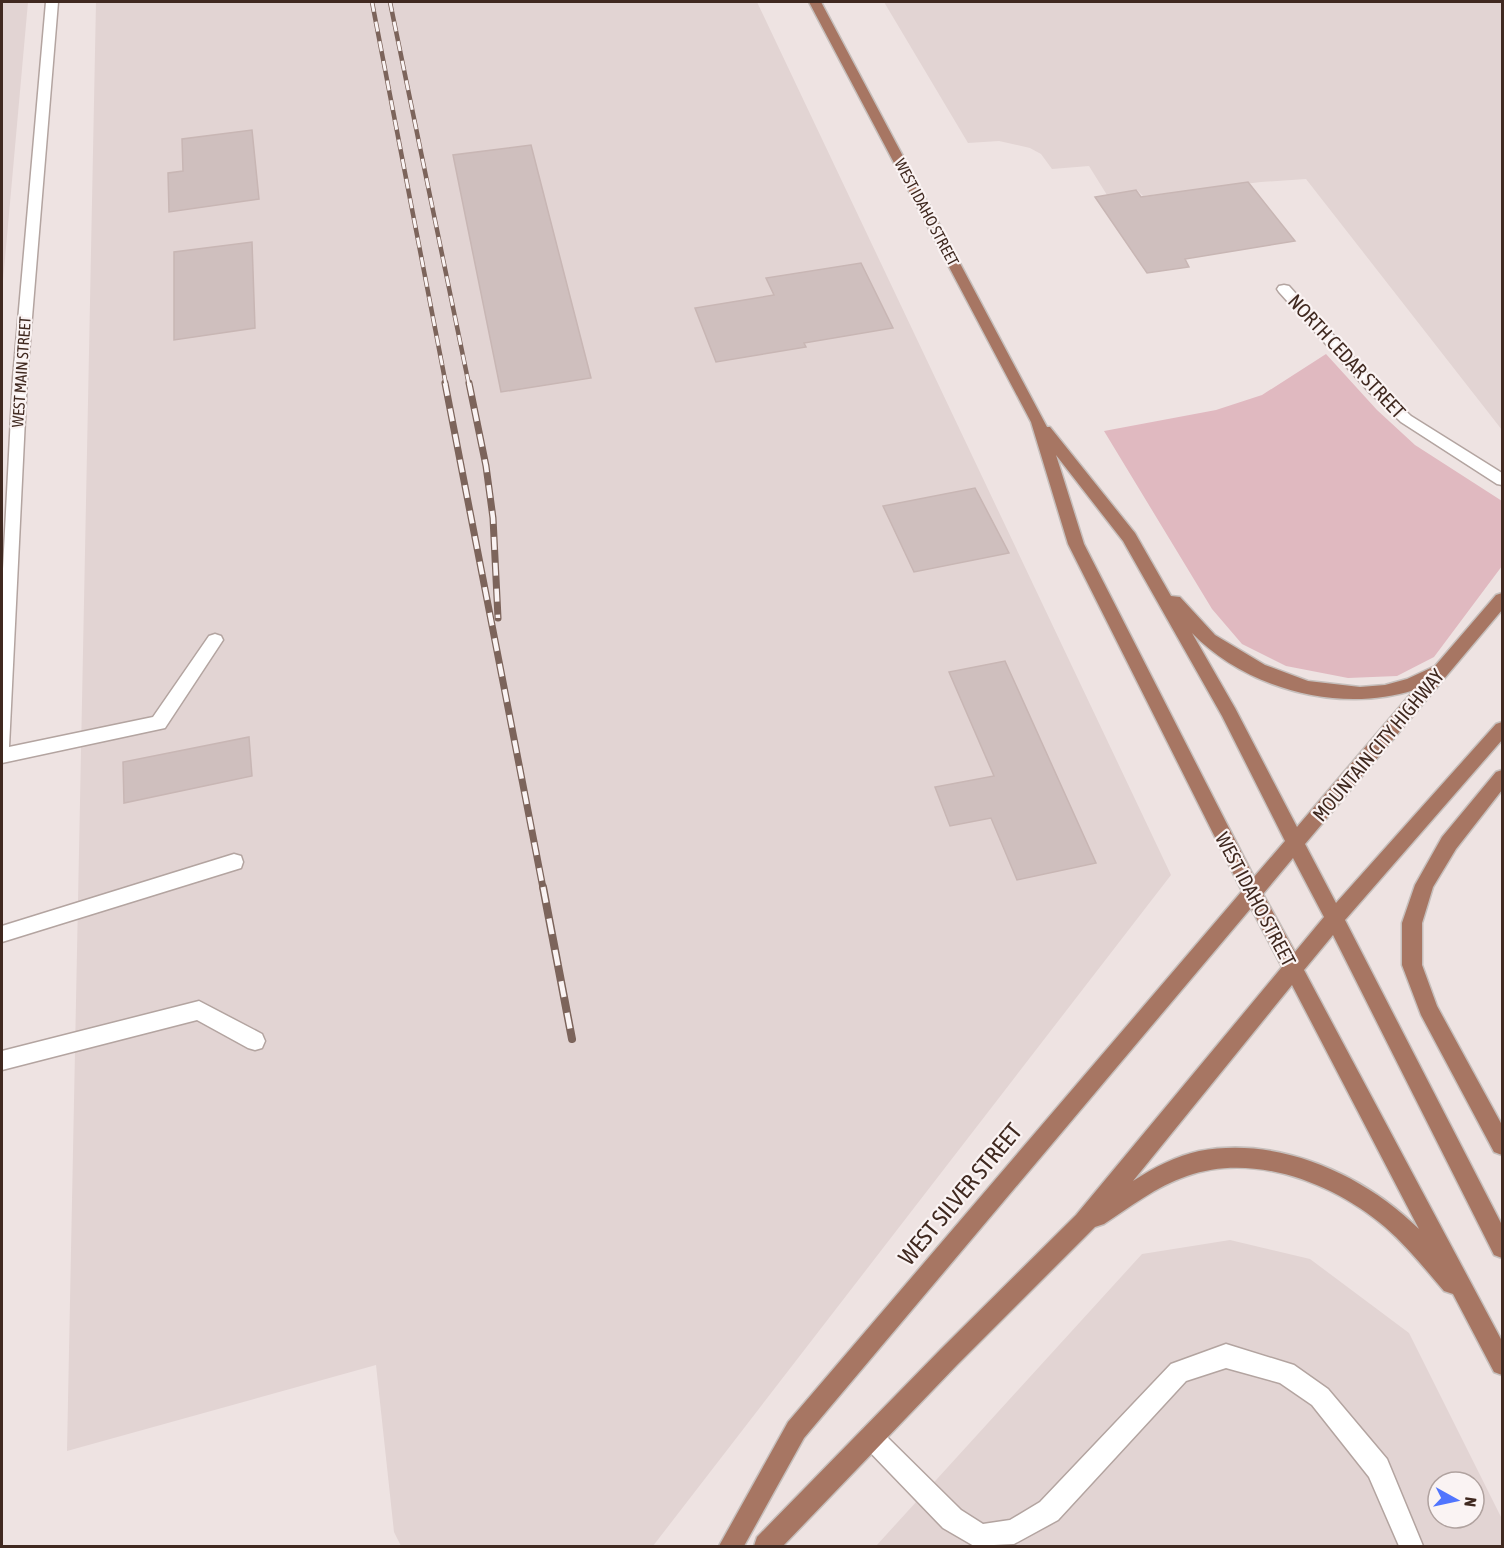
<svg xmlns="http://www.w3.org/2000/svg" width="1504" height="1548" viewBox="0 0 1504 1548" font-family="'Asap Condensed',sans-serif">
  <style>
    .built { fill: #e2d4d3; fill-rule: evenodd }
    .green { fill: #e0b9c0 }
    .building { fill: #cfbfbe; stroke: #c8b6b4; stroke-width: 1.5 }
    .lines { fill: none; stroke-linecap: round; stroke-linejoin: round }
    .minor-casing { stroke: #b3a4a0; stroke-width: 3 }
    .major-casing { stroke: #c6bfbc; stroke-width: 3 }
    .minor { fill: #fff; fill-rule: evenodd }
    .major { fill: #a77663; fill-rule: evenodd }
    .rail-far2-casing { stroke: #7c645b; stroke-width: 4.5 }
    .rail-far1-casing { stroke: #7c645b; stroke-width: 7 }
    .rail-casing { stroke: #7c645b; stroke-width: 8 }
    .rail-far2 { stroke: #faf3f3; stroke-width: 3; stroke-dasharray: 10; stroke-linecap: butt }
    .rail-far1 { stroke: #faf3f3; stroke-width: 4.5; stroke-dasharray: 13; stroke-linecap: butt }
    .rail { stroke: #faf3f3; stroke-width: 5; stroke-dasharray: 16; stroke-linecap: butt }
    .labels { text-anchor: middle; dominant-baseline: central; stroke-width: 4.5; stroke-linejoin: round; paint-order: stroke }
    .far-street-label { font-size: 16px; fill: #402920; stroke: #faf3f3 }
    .street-label { font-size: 20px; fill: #402920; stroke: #faf3f3 }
    .near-street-label { font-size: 24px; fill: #402920; stroke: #faf3f3 }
  </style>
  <rect width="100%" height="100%" fill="#eee3e2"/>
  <g class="built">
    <path d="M2,2H28L2,292Z"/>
    <path d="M96,2H757L1171,875L653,1546H401L394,1532L376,1365L67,1451Z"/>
    <path d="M884,2H1502V430L1306,179L1261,182L1143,196L1137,190L1107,195L1089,166L1052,169L1041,154L1030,148L999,141L968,143Z"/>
    <path d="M1230,1240L1310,1259L1409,1333L1502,1519V1546H876L1142,1254ZM1438,1482H1474V1518H1438Z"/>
  </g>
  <path class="green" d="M1326,354L1377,410L1415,445L1502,501V566L1434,657L1397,676L1348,678L1286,666L1242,644L1212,609L1104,431L1216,410L1262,395Z"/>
  <g class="building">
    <path d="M252,130L259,199L169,212L168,173L183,171L182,139Z"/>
    <path d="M531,145L591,378L501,392L453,155Z"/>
    <path d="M1248,182L1295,241L1185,259L1189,267L1147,273L1095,197L1136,190L1141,197Z"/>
    <path d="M252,242L255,328L174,340V252Z"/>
    <path d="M861,263L893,328L804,343L806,347L716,362L695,308L774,295L766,278Z"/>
    <path d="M975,488L1009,553L914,572L883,506Z"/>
    <path d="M1005,661L1096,863L1017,880L991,818L950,826L935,787L994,776L949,672Z"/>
    <path d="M249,737L252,776L124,803L123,762Z"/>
  </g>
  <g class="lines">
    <defs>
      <g id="minor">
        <path d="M46,2H58L27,378L9,747L153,717L209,636L215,634L221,636L223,640L165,728L2,763V588L13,378Z"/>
        <path d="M1284,285L1289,286L1380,387L1411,416L1502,473V485L1497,484L1401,422L1370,393L1279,292L1277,289L1279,286Z"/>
        <path d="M234,854L241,856L243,862L241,868L2,942V926Z"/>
        <path d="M199,1001L262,1034L265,1041L262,1048L255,1050L248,1048L197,1020L2,1070V1051Z"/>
        <path d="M1226,1344L1294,1365L1328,1389L1387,1459L1423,1546H1399L1369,1477L1312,1405L1280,1383L1226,1368L1186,1381L1058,1520L1014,1544L974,1546L943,1528L863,1445L859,1437L863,1429L871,1425L879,1429L961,1510L983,1524L1010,1520L1040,1502L1171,1364Z"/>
      </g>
      <g id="major">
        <path d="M809,2H821L1047,427H1050L1135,533L1171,596L1180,597L1215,635L1265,665L1308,681L1360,687L1385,685L1407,679L1435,666L1496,595L1502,593V610L1305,844L1336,903L1496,724L1502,722V740L1345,920L1502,1225V1258L1494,1255L1333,935L1304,970L1502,1341V1375L1494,1372L1453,1294L1444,1291C1425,1269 1407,1246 1385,1227C1333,1183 1254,1152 1187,1176C1157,1186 1130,1207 1104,1224L1095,1227L957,1365L783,1546H754L757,1537L941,1349L1076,1215L1282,967L1251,908L804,1438L744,1546H719L788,1422L1242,891L1068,544L1031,422ZM1056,455L1123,541L1222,716L1285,841L1254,877L1084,544ZM1192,633C1246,689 1340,714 1414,690L1297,827L1235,708ZM1293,858L1324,917L1295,952L1263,894ZM1292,985L1419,1229C1363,1174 1279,1136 1199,1151C1176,1156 1153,1168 1133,1181Z"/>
        <path d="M1502,770V790L1456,849L1433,887L1422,923V965L1437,1006L1502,1125V1155L1494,1152L1421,1015L1402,965V923L1415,885L1442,837L1496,772Z"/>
      </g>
    </defs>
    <use href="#minor" class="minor-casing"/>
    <use href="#major" class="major-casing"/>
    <use href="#minor" class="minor"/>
    <use href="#major" class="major"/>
    <defs>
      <g id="rail-far2">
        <path d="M372,2L446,385"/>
        <path d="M390,2L469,385"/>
      </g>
      <g id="rail-far1">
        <path d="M445,383L543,888"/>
        <path d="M469,383L486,466L493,518L498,618"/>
      </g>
      <path id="rail" d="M543,887L572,1039"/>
    </defs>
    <use href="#rail-far2" class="rail-far2-casing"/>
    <use href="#rail-far1" class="rail-far1-casing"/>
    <use href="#rail" class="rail-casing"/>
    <use href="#rail-far2" class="rail-far2"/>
    <use href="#rail-far1" class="rail-far1"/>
    <use href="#rail" class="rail"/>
  </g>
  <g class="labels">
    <g class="far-street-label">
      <text transform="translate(927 212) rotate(62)">WEST IDAHO STREET</text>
      <text transform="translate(21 372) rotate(-86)">WEST MAIN STREET</text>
    </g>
    <g class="street-label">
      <text transform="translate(1347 356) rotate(47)">NORTH CEDAR STREET</text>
      <text transform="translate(1378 745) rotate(-50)">MOUNTAIN CITY HIGHWAY</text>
      <text transform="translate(1256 899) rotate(62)">WEST IDAHO STREET</text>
    </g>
    <g class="near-street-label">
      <text transform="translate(960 1194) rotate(-50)">WEST SILVER STREET</text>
    </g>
  </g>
  <rect width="1504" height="1548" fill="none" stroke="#402920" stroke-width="6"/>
  <g transform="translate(1456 1500) rotate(98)"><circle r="28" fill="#faf3f3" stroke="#b0a29f" stroke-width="1.5"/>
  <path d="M0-4.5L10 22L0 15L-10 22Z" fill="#5074fe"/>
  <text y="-9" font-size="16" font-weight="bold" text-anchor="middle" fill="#402920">N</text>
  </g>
</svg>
